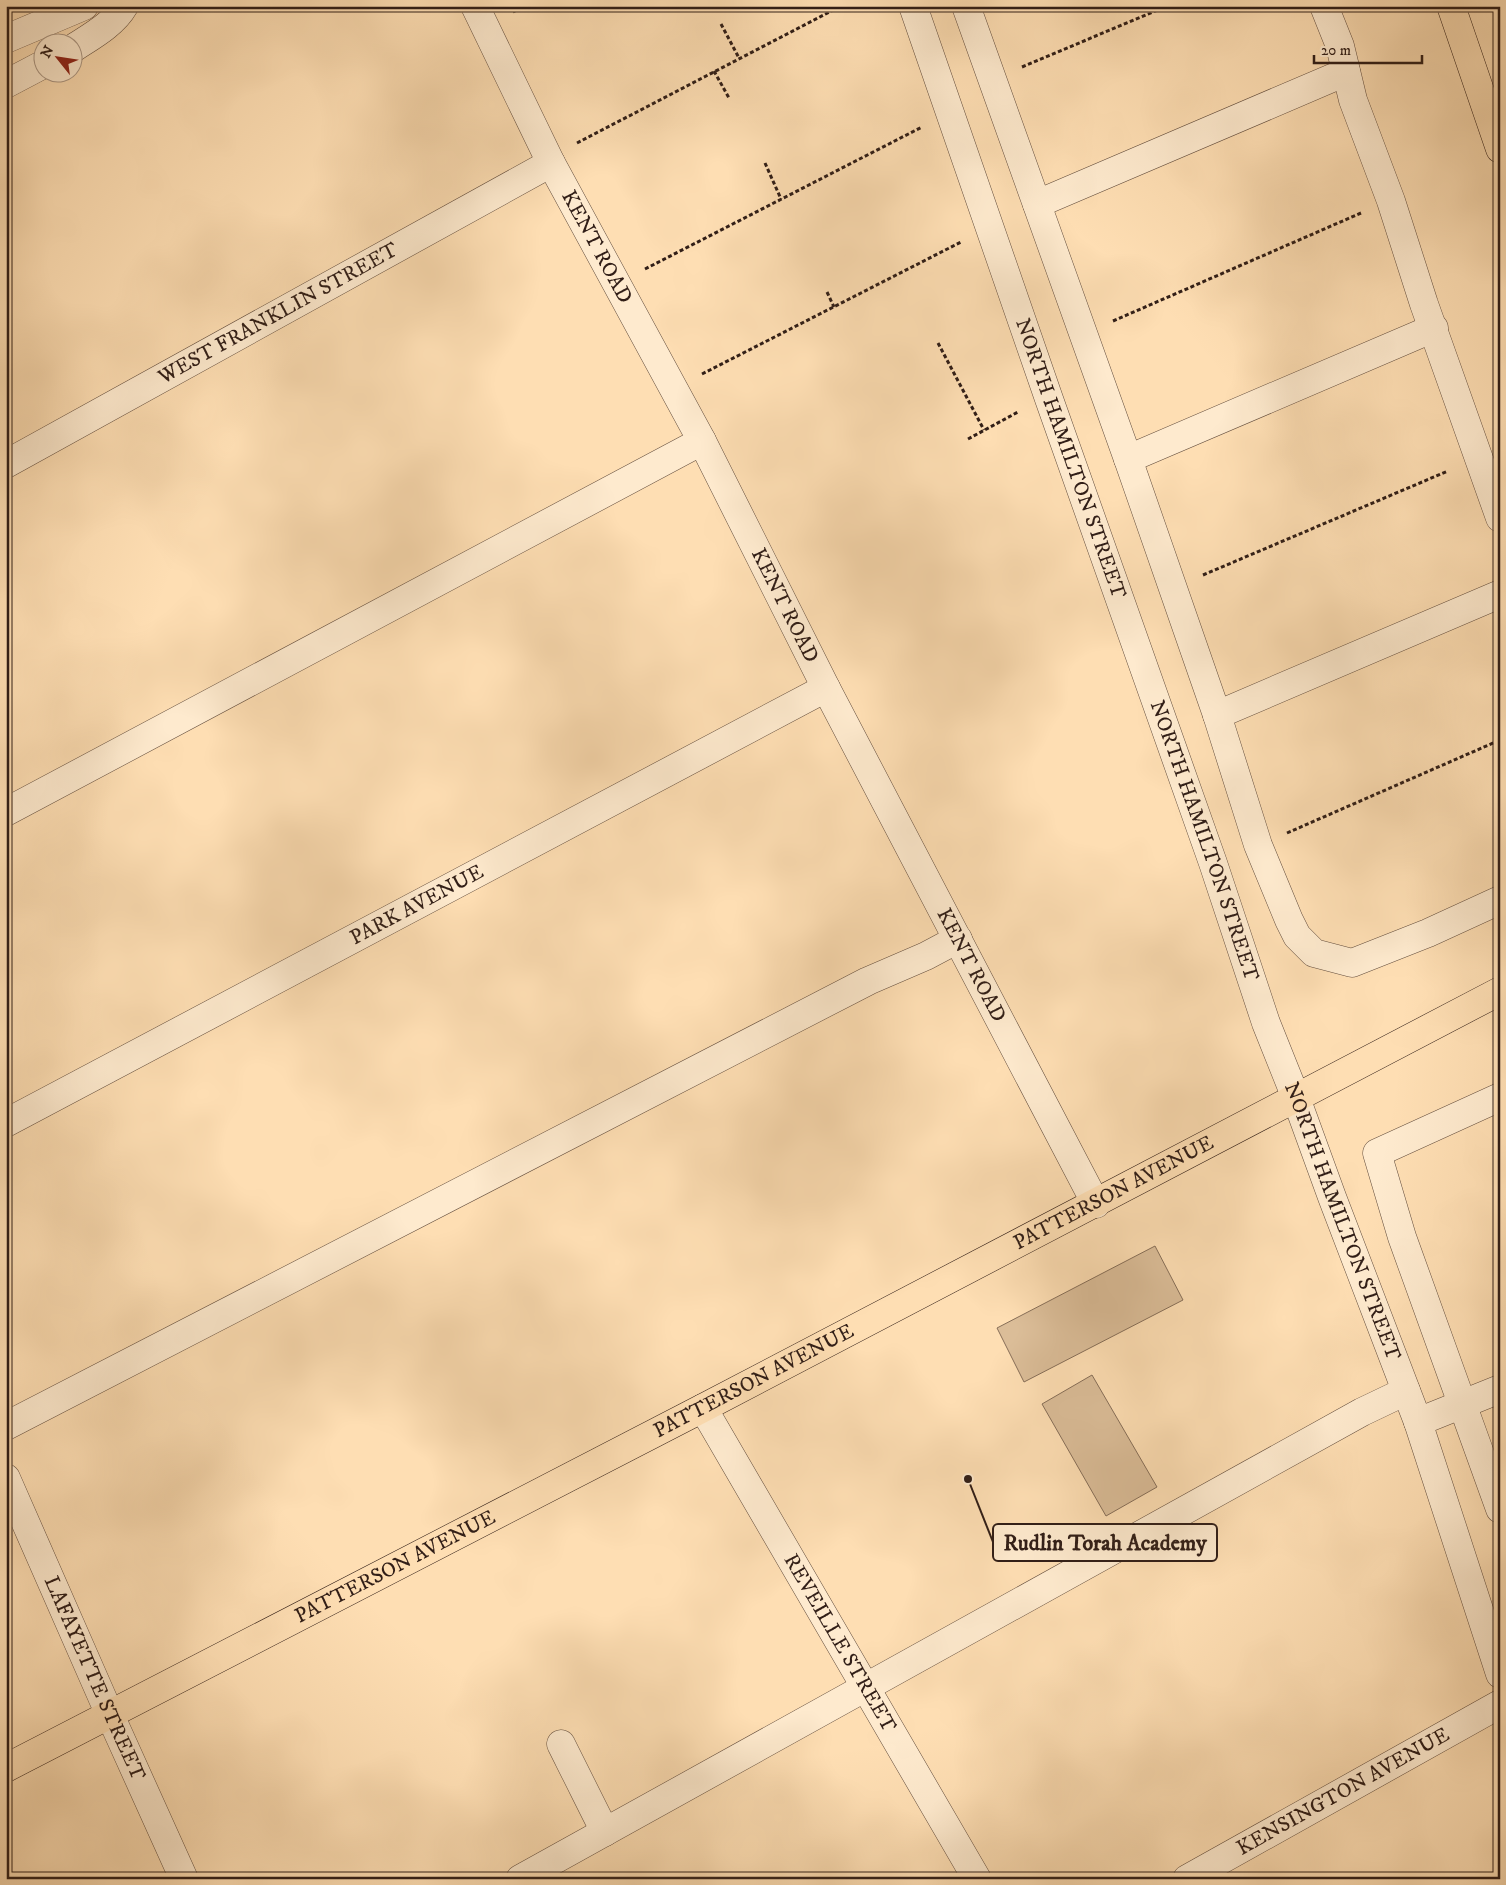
<svg xmlns="http://www.w3.org/2000/svg" width="1506" height="1885" viewBox="0 0 1506 1885" font-family="'IM FELL DW Pica',serif">
  <style>
    .green { fill: #dbbd98; stroke: #866e58 }
    .lines { fill: none; stroke-linecap: round; stroke-linejoin: round }
    .minor-casing { stroke: #644e3e; stroke-width: 29 }
    .major-casing { stroke: #311e17; stroke-width: 29 }
    .highway-casing { stroke: #311e17; stroke-width: 29 }
    .path { stroke: #311e17; stroke-width: 3; stroke-dasharray: 4 2.5; stroke-linecap: butt }
    .minor { stroke: #feeace; stroke-width: 28 }
    .major { stroke: #fedeb3; stroke-width: 28 }
    .highway { stroke: #fedeb3; stroke-width: 28 }
    .labels { text-anchor: middle; dominant-baseline: central; stroke-width: 5; stroke-linejoin: round; paint-order: stroke }
    .street-label { font-size: 21px; fill: #311e17; stroke: #feeace }
    .leader { fill: none; stroke: #311e17; stroke-width: 2 }
    .callout-dot { fill: #311e17; stroke: #feeace; stroke-width: 2 }
    .callout { fill: #feeace; stroke: #311e17; stroke-width: 2 }
    .callout-label { font-size: 22px; text-anchor: middle; font-weight: bold; fill: #311e17 }
  </style>
  <rect width="100%" height="100%" fill="#fedeb3"/>
  <filter id="stains"><feTurbulence type="fractalNoise" baseFrequency=".004" numOctaves="4"/><feColorMatrix values="0 0 0 0 .2 0 0 0 0 .09 0 0 0 0 .02 0 0 0 .5 -.17"/></filter>
  <radialGradient id="worn" r=".72"><stop offset=".6" stop-color="#630" stop-opacity="0"/><stop offset="1" stop-color="#630" stop-opacity=".3"/></radialGradient>
  <g class="green">
    <path d="M1155,1246L1183,1300L1024,1382L997,1328Z"/>
    <path d="M1092,1375L1157,1487L1106,1516L1042,1404Z"/>
  </g>
  <g class="lines">
    <defs>
      <g id="minor">
        <path id="s1" d="M475,6L551,163L702,441L826,688L1096,1204"/>
        <path id="s2" d="M913,6L1049,399L1213,863L1266,1023L1296,1098L1332,1197L1418,1422L1500,1674"/>
        <path d="M966,6L1128,459L1217,715L1258,845L1289,920L1297,936L1314,953L1352,963L1428,933L1500,900"/>
        <path d="M1324,6L1340,46L1353,100L1391,201L1424,304L1500,518"/>
        <path d="M6,39L84,6"/>
        <path d="M72,49C90,37 113,25 124,6"/>
        <path d="M6,84L42,65"/>
        <path d="M1037,204L1346,72"/>
        <path d="M1128,459L1434,328"/>
        <path id="s3" d="M6,464L551,163"/>
        <path d="M1217,715L1500,594"/>
        <path d="M6,812L702,441"/>
        <path d="M1500,1097L1377,1153L1402,1237L1500,1509"/>
        <path id="s4" d="M6,1123L826,688"/>
        <path id="s5" d="M703,1408L977,1879"/>
        <path d="M1418,1422L1500,1389"/>
        <path d="M6,1426L868,981L926,956L958,939"/>
        <path id="s6" d="M6,1478L110,1715L184,1879"/>
        <path d="M561,1744L605,1832"/>
        <path d="M520,1879L1362,1412L1406,1391"/>
        <path id="s7" d="M1187,1879L1500,1704"/>
      </g>
      <g id="major">
        <path id="s8" d="M6,1768L703,1408L1500,991"/>
      </g>
      <path id="highway" d="M1451,6L1500,149"/>
    </defs>
    <use href="#minor" class="minor-casing"/>
    <use href="#major" class="major-casing"/>
    <use href="#highway" class="highway-casing"/>
    <g class="path">
      <path d="M513,12L524,6"/>
      <path d="M721,24L739,58"/>
      <path d="M1022,67L1167,6"/>
      <path d="M714,71L729,98"/>
      <path d="M577,143L841,6"/>
      <path d="M765,163L781,199"/>
      <path d="M645,269L922,127"/>
      <path d="M827,292L834,307"/>
      <path d="M1113,321L1361,213"/>
      <path d="M938,343L984,430"/>
      <path d="M702,374L961,242"/>
      <path d="M968,439L1018,412"/>
      <path d="M1203,575L1448,471"/>
      <path d="M1287,833L1500,740"/>
    </g>
    <use href="#minor" class="minor"/>
    <use href="#major" class="major"/>
    <use href="#highway" class="highway"/>
  </g>
  <g class="labels">
    <g class="street-label">
      <text stroke="none"><textPath href="#s1" startOffset="270">KENT ROAD</textPath></text>
      <text stroke="none"><textPath href="#s3" startOffset="311">WEST FRANKLIN STREET</textPath></text>
      <text stroke="none"><textPath href="#s2" startOffset="479">NORTH HAMILTON STREET</textPath></text>
      <text stroke="none"><textPath href="#s1" startOffset="675">KENT ROAD</textPath></text>
      <text stroke="none"><textPath href="#s2" startOffset="884">NORTH HAMILTON STREET</textPath></text>
      <text stroke="none"><textPath href="#s4" startOffset="465">PARK AVENUE</textPath></text>
      <text stroke="none"><textPath href="#s1" startOffset="1080">KENT ROAD</textPath></text>
      <text stroke="none"><textPath href="#s8" startOffset="1248">PATTERSON AVENUE</textPath></text>
      <text stroke="none"><textPath href="#s2" startOffset="1289">NORTH HAMILTON STREET</textPath></text>
      <text stroke="none"><textPath href="#s8" startOffset="842">PATTERSON AVENUE</textPath></text>
      <text stroke="none"><textPath href="#s8" startOffset="438">PATTERSON AVENUE</textPath></text>
      <text stroke="none"><textPath href="#s5" startOffset="272">REVEILLE STREET</textPath></text>
      <text stroke="none"><textPath href="#s6" startOffset="219">LAFAYETTE STREET</textPath></text>
      <text stroke="none"><textPath href="#s7" startOffset="179">KENSINGTON AVENUE</textPath></text>
    </g>
  </g>
  <path class="leader" d="M968 1479L993 1542"/>
  <circle class="callout-dot" cx="968" cy="1479" r="5"/>
  <rect class="callout" x="993" y="1524" width="224" height="37" rx="5"/>
  <g class="callout-label">
    <text x="1105" y="1550">Rudlin Torah Academy</text>
  </g>
  <rect width="1506" height="1885" fill="none" stroke="#fedeb3" stroke-width="25"/>
  <rect x="8" y="8" width="1491" height="1870" fill="none" stroke="#311e17" stroke-width="2.5"/>
  <rect x="12" y="12" width="1481" height="1860" fill="none" stroke="#311e17"/>
  <g transform="translate(58 58) rotate(300)"><circle r="24" fill="#feeace" stroke="#ac9885"/>
  <path d="M0-4L9 19L0 12L-9 19Z" fill="#8f2418"/>
  <text y="-8" font-size="14" font-weight="bold" text-anchor="middle" fill="#311e17">N</text>
  </g>
  <path d="M1314 55v8h108v-8" fill="none" stroke="#311e17" stroke-width="2.5"/>
  <text x="1321" y="55" font-size="15" fill="#311e17" stroke="#feeace" stroke-width="4" paint-order="stroke">20 m</text>
  <rect width="100%" height="100%" filter="url(#stains)"/>
  <rect width="100%" height="100%" fill="url(#worn)"/>
</svg>
